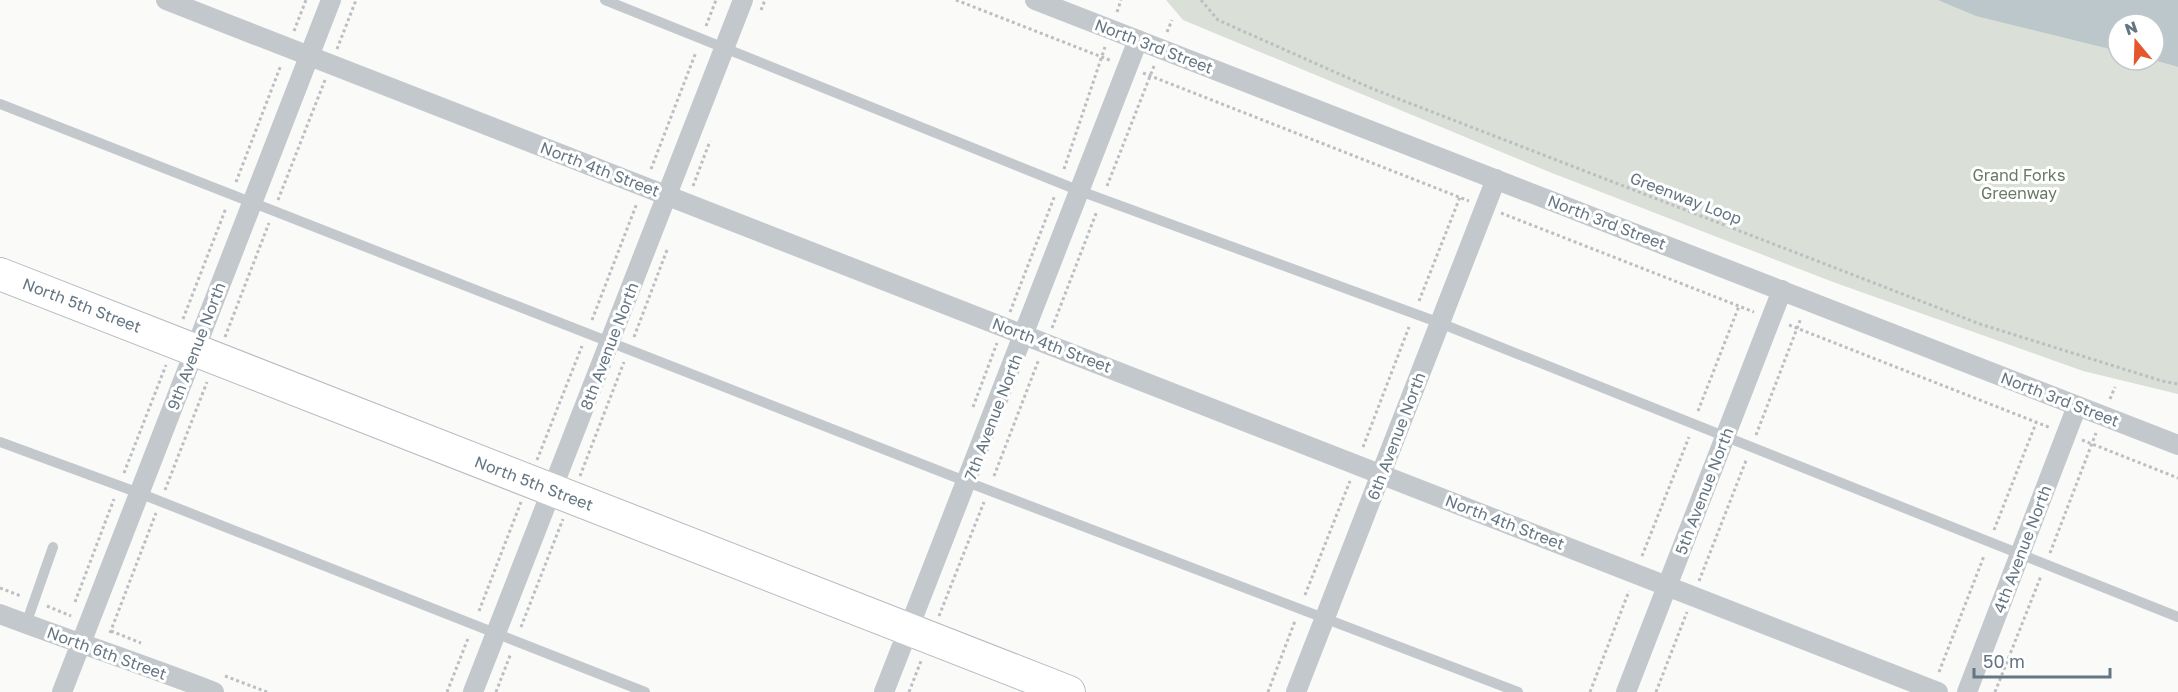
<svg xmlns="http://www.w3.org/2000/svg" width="2178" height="692" viewBox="0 0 2178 692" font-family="'Golos Text',sans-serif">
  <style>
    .green { fill: #dadfd7 }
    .water { fill: #bbc7cb }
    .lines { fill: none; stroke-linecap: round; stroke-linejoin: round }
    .primary-casing { stroke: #b5babe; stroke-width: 34 }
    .path { stroke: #bbbfc2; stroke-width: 3; stroke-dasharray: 3 3; stroke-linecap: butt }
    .service { stroke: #c3c8cc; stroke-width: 10 }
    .minor { stroke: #c3c8cc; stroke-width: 20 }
    .primary { stroke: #fff; stroke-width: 32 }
    .labels { text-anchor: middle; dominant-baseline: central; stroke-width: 6; stroke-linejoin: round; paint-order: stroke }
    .street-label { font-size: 16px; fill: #657683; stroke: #fff }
    .park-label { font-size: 16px; fill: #687a64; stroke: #fff }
  </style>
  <rect width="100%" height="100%" fill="#fafaf8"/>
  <path class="green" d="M1166,0H1938L2118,51V60H2153L2178,67V394L2083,371L1833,282L1552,173L1183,20Z"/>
  <path class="water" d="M1938,0H2178V67L2153,60L2154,24H2118V51L1976,16Z"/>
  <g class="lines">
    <defs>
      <path id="primary" d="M0,274L1069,692"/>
    </defs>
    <use href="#primary" class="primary-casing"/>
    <g class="path">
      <path d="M956,0L1112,61"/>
      <path d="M1201,0L1218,20L1373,89L1980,324L2162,381L2178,384"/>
      <path d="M761,10L765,0"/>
      <path d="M1117,12L1121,0"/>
      <path d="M706,26L716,0"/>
      <path d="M294,31L306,0"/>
      <path d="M1167,32L1172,20"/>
      <path d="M337,49L356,0"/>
      <path d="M1143,73L1469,201"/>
      <path d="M651,169L696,52"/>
      <path d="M1064,169L1105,47"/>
      <path d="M236,182L281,65"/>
      <path d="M693,186L710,141"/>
      <path d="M1107,186L1154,66"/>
      <path d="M278,200L325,80"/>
      <path d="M1501,213L1754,312"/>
      <path d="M1419,301L1460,197"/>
      <path d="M1010,312L1055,195"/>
      <path d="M183,319L226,208"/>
      <path d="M592,320L637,203"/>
      <path d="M1789,325L2051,428"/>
      <path d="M1052,328L1097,211"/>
      <path d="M225,337L269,223"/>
      <path d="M634,337L667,250"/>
      <path d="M2110,399L2115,387"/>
      <path d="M973,407L997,343"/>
      <path d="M1698,411L1739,306"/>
      <path d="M1756,435L1801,318"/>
      <path d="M2082,440L2178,478"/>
      <path d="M1363,447L1409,327"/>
      <path d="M537,460L582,346"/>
      <path d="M124,473L166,365"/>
      <path d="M580,476L624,362"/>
      <path d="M994,476L1039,359"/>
      <path d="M165,490L207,382"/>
      <path d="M1994,530L2036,423"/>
      <path d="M2050,553L2096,433"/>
      <path d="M1642,556L1689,437"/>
      <path d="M1699,581L1747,458"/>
      <path d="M0,588L21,596"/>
      <path d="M1305,595L1350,481"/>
      <path d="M75,602L114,499"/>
      <path d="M47,606L71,616"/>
      <path d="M479,611L521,502"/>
      <path d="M939,616L984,502"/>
      <path d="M521,627L563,519"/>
      <path d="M111,631L141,643"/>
      <path d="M110,633L156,513"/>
      <path d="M1939,672L1984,556"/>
      <path d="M225,676L267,692"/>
      <path d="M447,692L469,636"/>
      <path d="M496,692L511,653"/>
      <path d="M909,692L921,661"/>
      <path d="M1268,692L1295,621"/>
      <path d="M1590,692L1629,591"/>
      <path d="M1656,692L1687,612"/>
      <path d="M1995,692L2041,576"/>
    </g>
    <g class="service">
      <path d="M605,0L1080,191L1440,323L2178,617"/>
      <path d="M0,104L988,490L1518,692"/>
      <path d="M0,442L139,493L645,692"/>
      <path d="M26,624L53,547"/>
    </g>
    <g class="minor">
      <path d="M166,0L1938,692"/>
      <path d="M1035,0L2178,445"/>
      <path d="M0,614C71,641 143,664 214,692"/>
      <path d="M62,692L331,0"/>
      <path d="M473,692L743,0"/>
      <path d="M884,692L1138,40"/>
      <path d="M1296,692L1496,179"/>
      <path d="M1626,692L1782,290"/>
      <path d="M1967,692L2077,406"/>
    </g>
    <use href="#primary" class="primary"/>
  </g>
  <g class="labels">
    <g class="street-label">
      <text transform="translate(1154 46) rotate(21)">North 3rd Street</text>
      <text transform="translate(600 169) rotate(21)">North 4th Street</text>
      <text transform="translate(1686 198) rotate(21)">Greenway Loop</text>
      <text transform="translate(1607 222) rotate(21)">North 3rd Street</text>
      <text transform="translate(82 305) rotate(21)">North 5th Street</text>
      <text transform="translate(1052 345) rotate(21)">North 4th Street</text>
      <text transform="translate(196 346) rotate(-69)">9th Avenue North</text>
      <text transform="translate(609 346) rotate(-69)">8th Avenue North</text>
      <text transform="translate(2060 399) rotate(21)">North 3rd Street</text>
      <text transform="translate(993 417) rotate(-69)">7th Avenue North</text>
      <text transform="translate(1396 436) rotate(-69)">6th Avenue North</text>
      <text transform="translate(534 483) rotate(21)">North 5th Street</text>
      <text transform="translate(1704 491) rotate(-69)">5th Avenue North</text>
      <text transform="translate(1505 522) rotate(21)">North 4th Street</text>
      <text transform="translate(2022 549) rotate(-69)">4th Avenue North</text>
      <text transform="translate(107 653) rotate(20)">North 6th Street</text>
    </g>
    <g class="park-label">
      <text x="2019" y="175">Grand Forks<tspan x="2019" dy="18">Greenway</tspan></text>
    </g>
  </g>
  <g transform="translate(2136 42) rotate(341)"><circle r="28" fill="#ffffff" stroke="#c1c8cd" stroke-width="1.5"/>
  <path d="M0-4.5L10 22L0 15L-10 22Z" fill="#e4572e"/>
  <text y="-9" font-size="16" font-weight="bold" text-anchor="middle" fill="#657683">N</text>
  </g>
  <path d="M1974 668v9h136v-9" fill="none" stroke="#657683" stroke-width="3"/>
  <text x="1983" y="668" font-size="18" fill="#657683" stroke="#ffffff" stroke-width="4.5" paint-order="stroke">50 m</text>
</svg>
